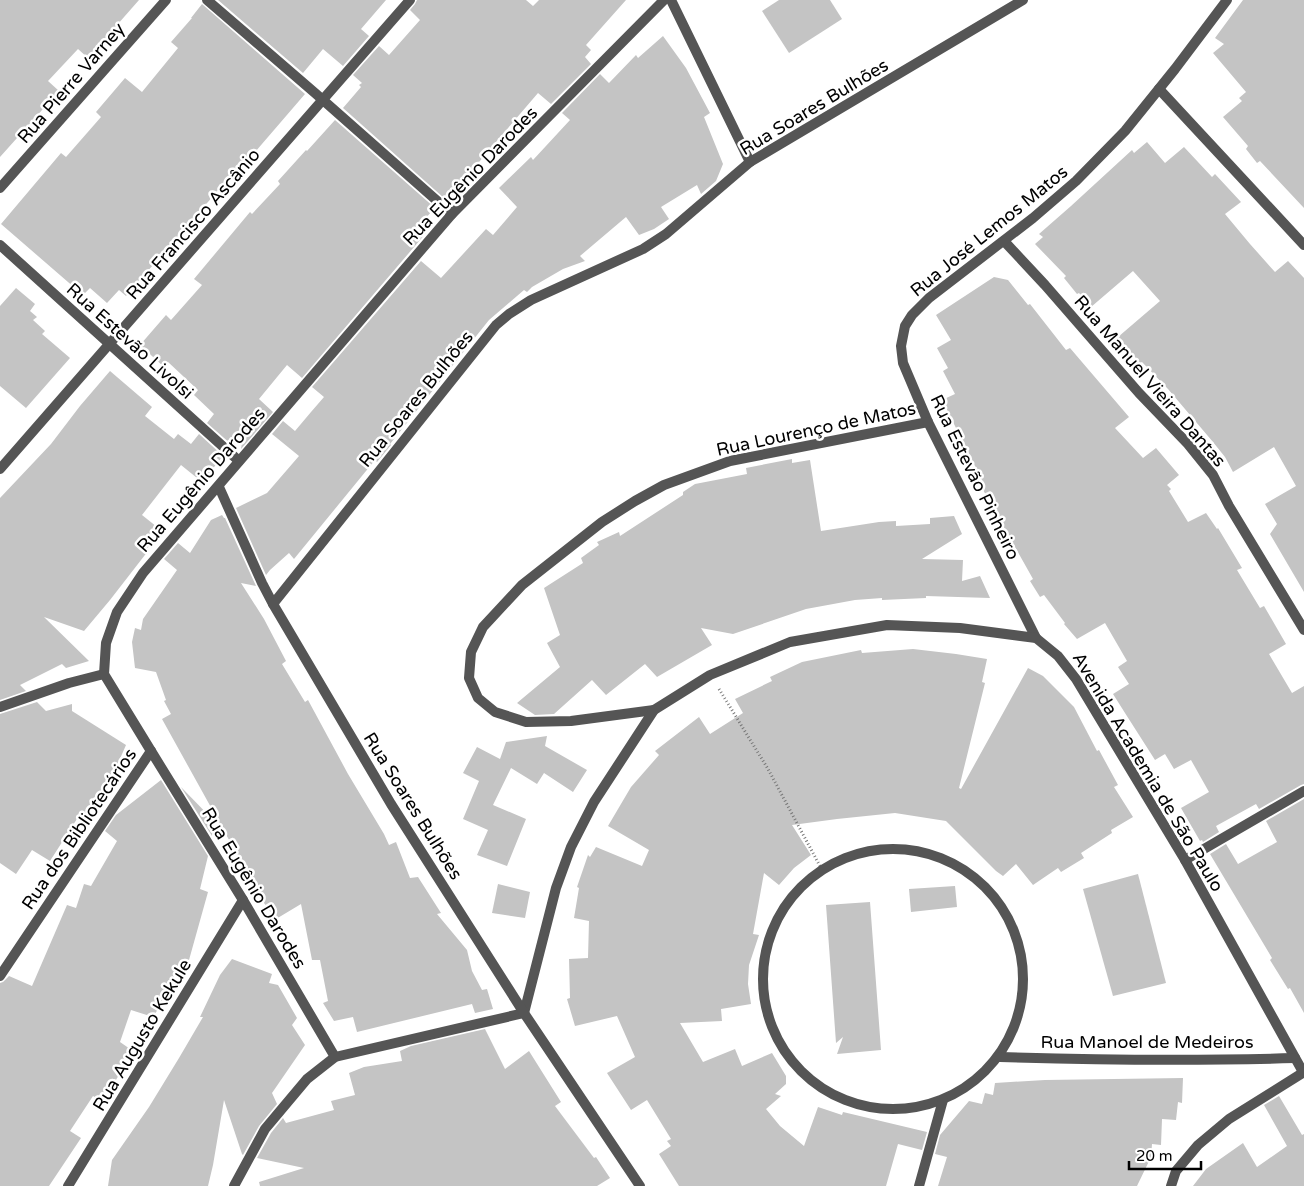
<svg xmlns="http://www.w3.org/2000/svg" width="1304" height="1186" viewBox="0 0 1304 1186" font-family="'Varela Round',sans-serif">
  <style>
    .building { fill: #c4c4c4 }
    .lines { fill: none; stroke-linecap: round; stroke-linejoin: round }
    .path { stroke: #777; stroke-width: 3; stroke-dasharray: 1 2.5; stroke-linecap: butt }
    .service { stroke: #555; stroke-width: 10 }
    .minor { stroke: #555; stroke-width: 10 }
    .labels { text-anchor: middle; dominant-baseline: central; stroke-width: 5; stroke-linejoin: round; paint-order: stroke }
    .street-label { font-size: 18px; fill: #000; stroke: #fff }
  </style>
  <rect width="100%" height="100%" fill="#fff"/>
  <g class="building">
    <path d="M0,0H139L88,58L78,49L48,81L59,91L0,157Z"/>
    <path d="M218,0H386L361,29L369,36L343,66L323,49L303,73Z"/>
    <path d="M417,0H526L533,6L539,0H626L586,45L591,50L585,57L591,64L551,104L538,93L456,189L454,187L444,198L343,108L361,87L359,85L362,83L353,75L379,46L389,55L420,20L410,10L415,4Z"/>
    <path d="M779,0H830L842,19L789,53L762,11Z"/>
    <path d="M1243,0H1304V208L1260,161L1257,163L1246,149L1248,146L1223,117L1242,101L1239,98L1246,92L1213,53L1224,44L1215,38Z"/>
    <path d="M202,4L305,94L230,181L228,179L126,296L119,290L107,303L90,288L83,295L1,224L61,153L66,157L101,117L96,112L125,78L142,92L178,48L171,42L192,18H191Z"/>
    <path d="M663,36L686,68L710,113L704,117L723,164L716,181L701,194L697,185L661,207L669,219L654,229L639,235L626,217L580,256L585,261L563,269L532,287L527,292L524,290L489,320L390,444L391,445L382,456L377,462L375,460L294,559L289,553L270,570L266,575L236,508L267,493L299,456L272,434L283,421L295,431L311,412L324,397L312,387L421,261L441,278L486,229L493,235L517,207L499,188L531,157L533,160L570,120L562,113L600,74L609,83L636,55L638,58Z"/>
    <path d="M335,120L435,208L421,223L424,226L421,229L426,233L302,378L287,365L259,399L273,412L241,449L244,429L232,445L207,423L214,414L194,395L198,390L168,362L164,367L140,345L166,315L171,320L202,285L194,279L250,212L252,214L280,184L278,181L306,150L307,151Z"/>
    <path d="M1147,142L1165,163L1184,147L1212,177L1215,174L1241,202L1225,214L1250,244L1275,272L1288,261L1304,278V592L1270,534L1277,524L1265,504L1296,486L1274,447L1233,472L1225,457L1213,442L1168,389L1142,362L1140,363L1118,337L1160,301L1133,271L1091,307L1079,293L1077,294L1064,278L1066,276L1035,244L1043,237L1039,234L1071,206L1132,150L1134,153Z"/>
    <path d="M994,277L1008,280L1028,305L1030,304L1066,350L1070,348L1129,417L1115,428L1143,458L1156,448L1179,475L1167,485L1171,489L1169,491L1188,522L1206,513L1217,529L1218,528L1242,568L1237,570L1260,608L1264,606L1286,644L1269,654L1292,693L1304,686V784L1301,785L1259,809L1256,804L1216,826L1219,832L1203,842L1202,840L1200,841L1181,808L1209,792L1191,760L1174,769L1165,754L1155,760L1125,713L1113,694L1129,684L1118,667L1127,661L1105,623L1077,639L1064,624L1065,623L1044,595L1040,597L1030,581L1033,579L982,488L985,486L942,400L955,394L943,371L948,368L937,348L951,340L936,315Z"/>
    <path d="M16,288L35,304L30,311L37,317L33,320L45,331L42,334L70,358L26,408L0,386V306Z"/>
    <path d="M110,371L152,407L145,416L174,439L178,434L191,444L199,434L223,456L202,482L181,465L142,515L162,531L144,552L148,551L110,600L84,631L44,617L89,661L66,668L62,664L20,685L26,691L0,700V498L51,444L80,406Z"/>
    <path d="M792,459V463L810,460L821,531L879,522L896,521V526L930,524V518L954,516L962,534L922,559L963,560L962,581L980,576L990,598L926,596V598L882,600V598L855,600L806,609L733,634L701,628L712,645L657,677L645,664L606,695L592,680L554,714L535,715L517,703L560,667L547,643L560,635L544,588L583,563L581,558L599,545L597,542L619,532L620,536L683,495V492L695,484L747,474L746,468Z"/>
    <path d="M222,515L224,518H225L256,586L241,583L264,619L286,661L282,664L305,702L308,700L348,774L384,834L389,845L396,842L410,878L418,877L441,913L437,914L467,950L472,971L482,990L487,989L493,1009L475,1013L472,1004L357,1032L353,1017L334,1021L323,1003L328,1001L320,960H312L301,904L276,919L264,903L162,719L171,714L164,701L166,700L156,672L135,668L132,642L135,628L141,630L143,619L177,570L164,559L178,543L190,553L211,520Z"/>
    <path d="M913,649L956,654L987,659L982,682L985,683L959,788L961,789L1028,668L1043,676L1074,707L1097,751L1099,750L1118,785L1114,787L1133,817L1111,830L1112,833L1081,853L1084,858L1061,872L1058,868L1033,885L1016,864L1003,876L996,871L946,821L895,813L837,819L792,825L811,855L794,868L779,885L764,873L753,934L759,935L749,965L748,984L751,1004L721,1009L722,1021L680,1023L703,1062L735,1049L742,1066L772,1053L786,1076V1084L775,1094L781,1096L766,1109L780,1126L804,1146L818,1107L842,1115L843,1112L927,1132L922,1150L898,1144L886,1186H679L659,1154L671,1146L667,1141L671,1139L647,1100L631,1110L607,1073L635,1057L617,1016L575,1026L567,999L570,998L569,959L588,958L589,921L574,918L579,888L577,887L588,855L590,857L596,847L642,866L649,850L608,826L631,787L659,755L655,751L699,717L710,734L743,713L735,699L772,681L770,677L802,662L861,650L862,653Z"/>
    <path d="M37,702L46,711L72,704V711L126,745L119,761L120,762L113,776L86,814L82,811L50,861L32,850L16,874L0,863V714Z"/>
    <path d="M547,736L545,746L587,770L573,792L544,773L537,784L511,768L493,805L526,819L507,866L477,855L488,830L463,819L479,781L463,773L477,747L500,759L506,742Z"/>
    <path d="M161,780L208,856L200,889L208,892L189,960L153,1017L131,1010L120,1042L133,1051L103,1102L93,1096L70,1131L81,1138L49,1186H0V983L3,982L9,976L32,986L67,905L76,908L84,884L91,886L117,841L105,831L116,815Z"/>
    <path d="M181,787L215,822L212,836Z"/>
    <path d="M1304,799V1013L1290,988L1288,989L1270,960L1272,958L1210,854L1226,844L1238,864L1277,842L1266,821Z"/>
    <path d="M1138,874L1166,983L1113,996L1083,889Z"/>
    <path d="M498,884L530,892L525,918L492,913Z"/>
    <path d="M955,886L957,907L911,912L909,889Z"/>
    <path d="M870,902L881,1050L837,1054L843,1037L836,1043L826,905Z"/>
    <path d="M232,959L272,974L269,983L278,985L297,1018L292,1025L305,1045L272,1093L277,1104L259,1126L243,1155L242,1154L224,1100L213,1165L208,1186H108L112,1160L149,1107L179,1058L203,1017H200L220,975Z"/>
    <path d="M485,1029L505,1069L529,1051L561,1102L555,1106L594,1158L596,1157L610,1178L597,1186H260L259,1182L304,1168L257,1158L271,1133L283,1118L286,1123L334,1110L331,1101L355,1095L349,1073L364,1067L402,1061L400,1051L411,1046Z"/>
    <path d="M1183,1078L1182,1103L1178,1102L1176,1120L1162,1119L1161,1145L1152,1144L1151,1157L1137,1186H938L947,1157L935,1154L940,1135L969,1101L982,1104L985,1093L993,1095L995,1083L1045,1080Z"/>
    <path d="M1279,1096L1302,1135L1304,1134V1186H1193L1206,1169L1243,1143L1257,1167L1287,1146L1264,1105Z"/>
  </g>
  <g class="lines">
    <path class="path" d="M719,689L768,769L821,868"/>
    <g class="service">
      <path d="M207,0L315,93L452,214"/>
      <path d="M1185,860L1304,791"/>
    </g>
    <g class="minor">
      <path d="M671,0L750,162"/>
      <path d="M1159,89L1304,245"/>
      <path d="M0,188L166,0"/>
      <path d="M1004,241L1045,285L1139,393L1188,444L1213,475L1229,506L1304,630"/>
      <path d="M0,245L239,461"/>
      <path d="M0,469L410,0"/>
      <path d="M219,487L262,583L273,604"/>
      <path d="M1036,638L928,422L903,363L901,346L905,326L912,315L929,298L1033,218L1076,181L1125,131L1175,69L1227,0"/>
      <path d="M0,707L69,683L104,674"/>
      <path d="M654,710L571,721L526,722L495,712L478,698L469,678L471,652L483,627L522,585L602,522L635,501L664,485L730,461L928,422"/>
      <circle cx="893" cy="979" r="130"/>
      <path d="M0,976L151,751"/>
      <path d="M524,1013L556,888L571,847L594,802L654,710L710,675L790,642L887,625L960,628L1036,638L1058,656L1076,679L1185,860L1303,1072"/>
      <path d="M335,1057L243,900L151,751L104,674L106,643L117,612L143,573L452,214L664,0"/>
      <path d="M1000,1057C1098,1060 1197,1061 1295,1058"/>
      <path d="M68,1186L243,900"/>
      <path d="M234,1186L265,1129L307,1079L335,1057L524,1013"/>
      <path d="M640,1186L524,1013L391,804L273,604L496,325L509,314L531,300L643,249L666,234L750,162L1023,0"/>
      <path d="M919,1186L943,1100"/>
      <path d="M1171,1186L1176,1171L1198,1145L1229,1119L1304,1072"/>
    </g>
  </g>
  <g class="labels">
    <g class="street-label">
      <text transform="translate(71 83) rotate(-49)">Rua Pierre Varney</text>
      <text transform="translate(814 107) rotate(-31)">Rua Soares Bulhões</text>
      <text transform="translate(470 176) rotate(-46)">Rua Eugênio Darodes</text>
      <text transform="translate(193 224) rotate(-49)">Rua Francisco Ascânio</text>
      <text transform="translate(989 231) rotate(-39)">Rua José Lemos Matos</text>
      <text transform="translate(130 341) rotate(42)">Rua Estevão Livolsi</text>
      <text transform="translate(1150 381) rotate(49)">Rua Manuel Vieira Dantas</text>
      <text transform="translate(416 399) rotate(-51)">Rua Soares Bulhões</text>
      <text transform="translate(816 429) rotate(-12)">Rua Lourenço de Matos</text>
      <text transform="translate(975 477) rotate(64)">Rua Estevão Pinheiro</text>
      <text transform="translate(201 480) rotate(-49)">Rua Eugênio Darodes</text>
      <text transform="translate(1148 772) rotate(59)">Avenida Academia de São Paulo</text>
      <text transform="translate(413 806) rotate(58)">Rua Soares Bulhões</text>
      <text transform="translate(79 829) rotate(-56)">Rua dos Bibliotecários</text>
      <text transform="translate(254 888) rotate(59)">Rua Eugênio Darodes</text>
      <text transform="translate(142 1035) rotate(-59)">Rua Augusto Kekule</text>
      <text x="1147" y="1042">Rua Manoel de Medeiros</text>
    </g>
  </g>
  <path d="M1129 1161v8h72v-8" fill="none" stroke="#000000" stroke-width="2.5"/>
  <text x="1136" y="1161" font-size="15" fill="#000000" stroke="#ffffff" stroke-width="4" paint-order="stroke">20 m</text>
</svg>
